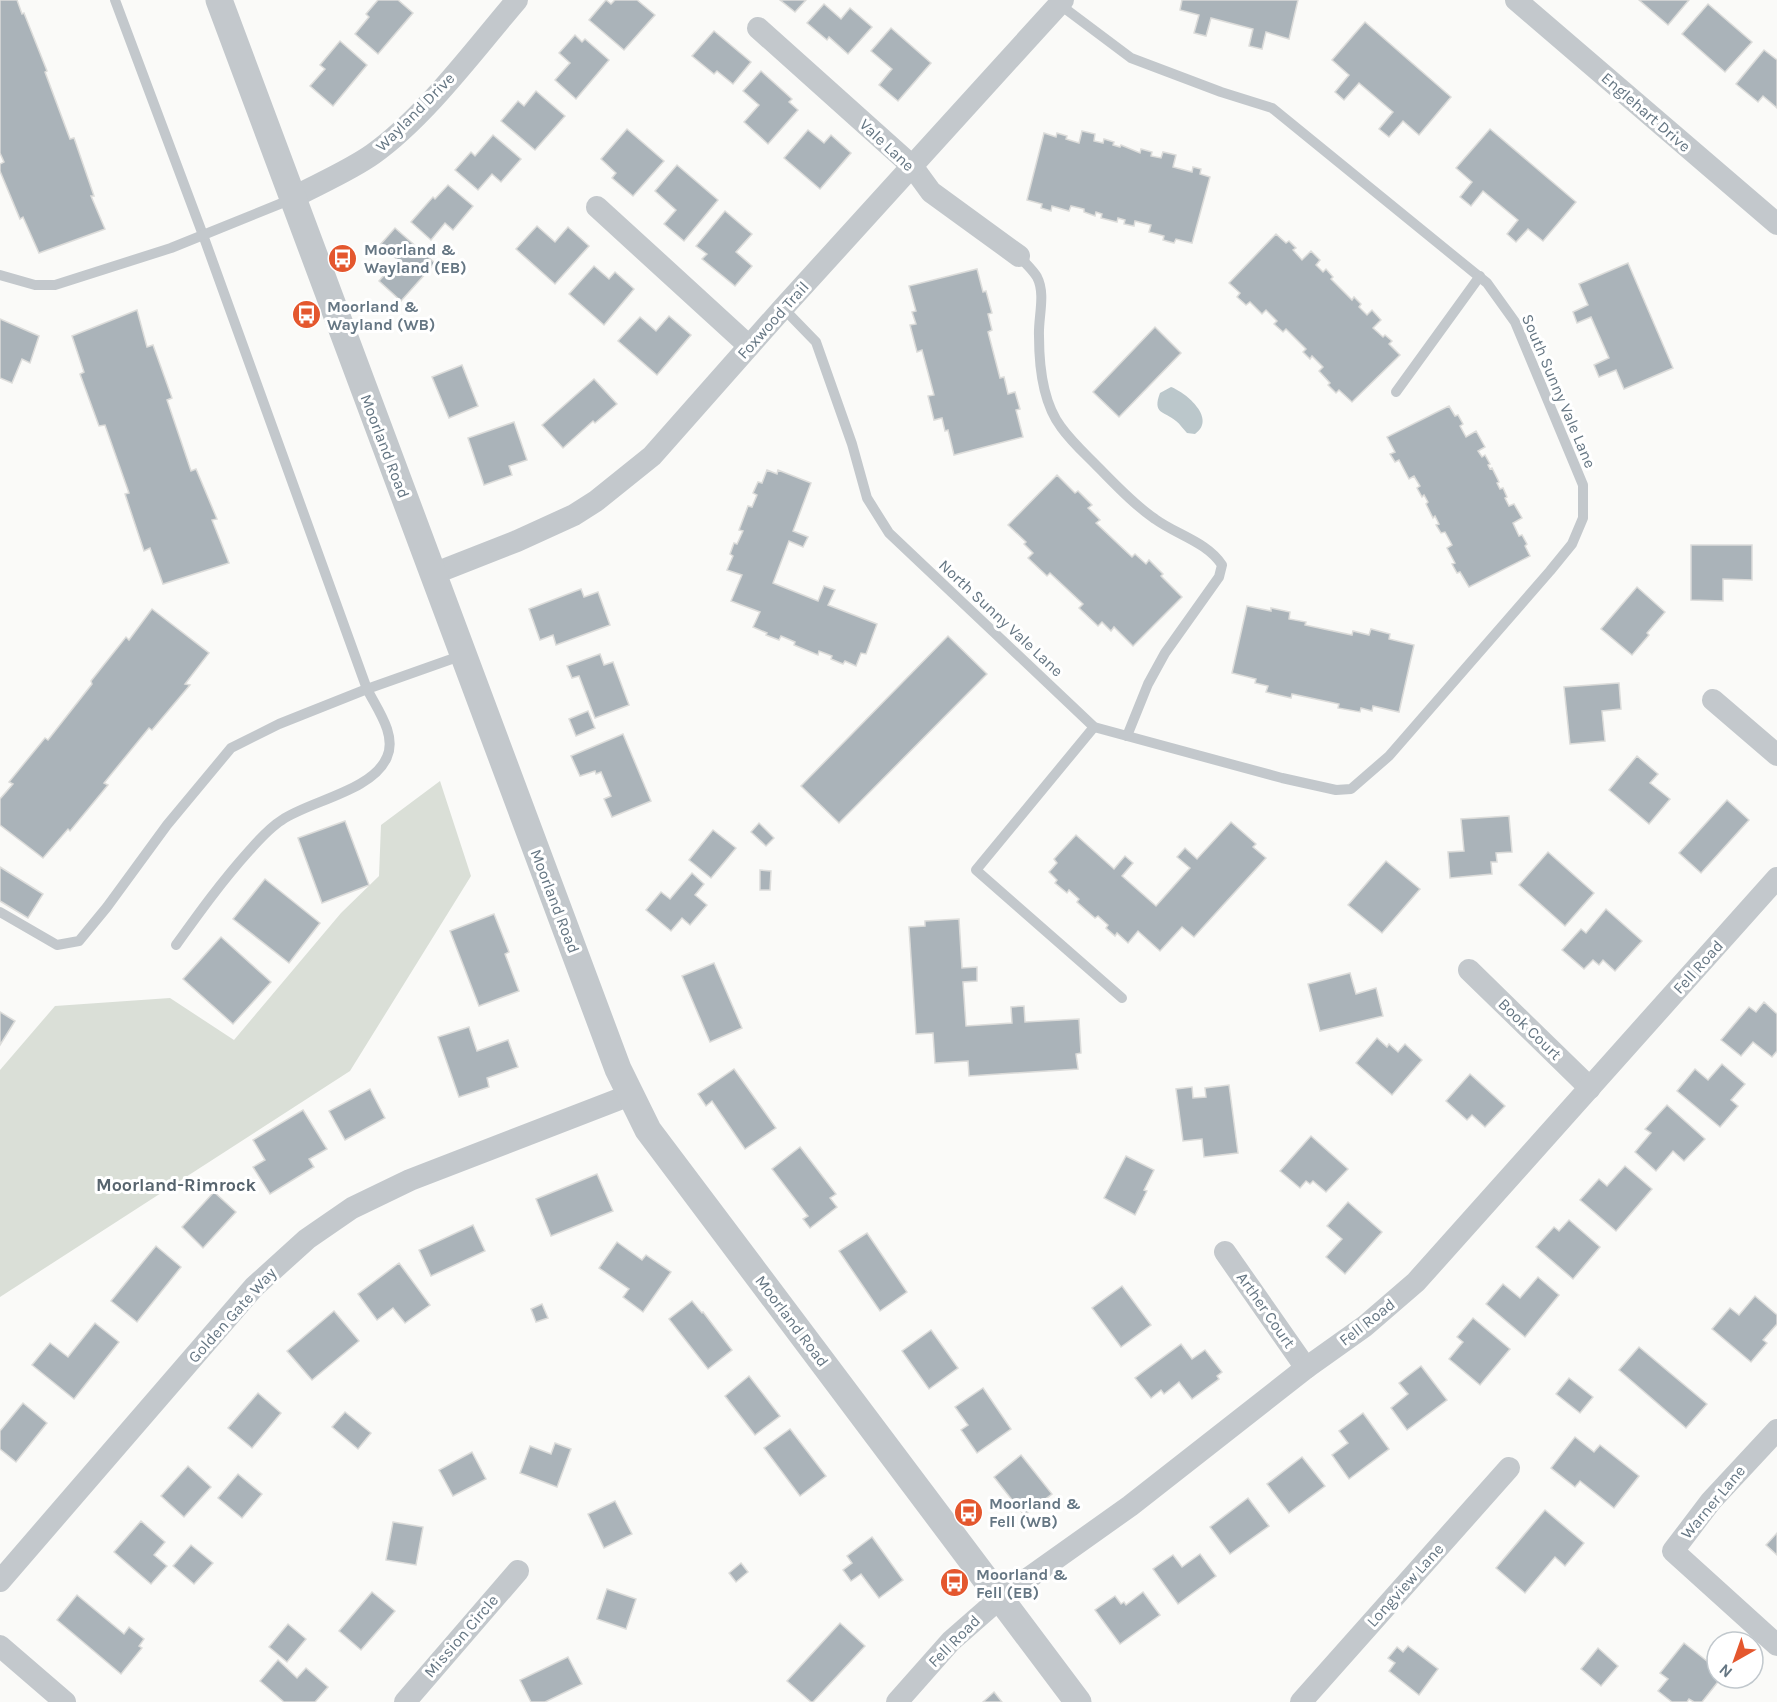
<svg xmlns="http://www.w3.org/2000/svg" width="1777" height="1702" viewBox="0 0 1777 1702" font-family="Karla,sans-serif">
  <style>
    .green { fill: #dadfd7 }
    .water { fill: #bbc7cb }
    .building { fill: #aab3b9; stroke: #dcdcda; stroke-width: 1.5 }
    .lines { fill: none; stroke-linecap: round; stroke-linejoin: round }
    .service { stroke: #c3c8cc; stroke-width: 10 }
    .minor { stroke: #c3c8cc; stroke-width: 22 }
    .tertiary { stroke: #c3c8cc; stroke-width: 27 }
    .labels { text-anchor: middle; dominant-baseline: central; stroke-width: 6; stroke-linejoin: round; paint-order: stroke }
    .street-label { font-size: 16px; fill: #657683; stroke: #fff }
    .poi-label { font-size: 16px; font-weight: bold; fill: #657683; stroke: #fff; text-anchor: start }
    .neighbourhood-label { font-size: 18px; font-weight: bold; fill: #57646e; stroke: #fff }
  </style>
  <rect width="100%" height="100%" fill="#fafaf8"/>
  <path class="green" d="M440,781L471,876L350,1071L0,1297V1070L55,1006L170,998L234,1040L341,913L379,876L381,825Z"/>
  <path class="water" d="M1171,387C1187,393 1217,419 1195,434L1187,433C1183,429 1180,424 1176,421C1164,411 1152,414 1160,393Z"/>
  <g class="building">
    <path d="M0,0H17L22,14L24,13L47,71L45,72L70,139L74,138L94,196H91L105,229L39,253L23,217L20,219L0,171V164L4,162L0,153Z"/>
    <path d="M378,0H398L413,13L378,54L355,34L369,17L366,14Z"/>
    <path d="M606,0L611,4L615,0H637L655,15L624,50L589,20Z"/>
    <path d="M780,0H806L795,12Z"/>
    <path d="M1182,0H1298L1289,39L1266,32L1262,49L1249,46L1253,29L1211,18L1206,36L1194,33L1199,15L1180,10Z"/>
    <path d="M1639,0H1689L1668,25Z"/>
    <path d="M824,4L841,19L850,8L872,27L848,54L829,37L827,40L807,23Z"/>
    <path d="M1708,4L1752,42L1725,72L1682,34Z"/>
    <path d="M1365,22L1451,97L1419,135L1403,121L1389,137L1379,129L1393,112L1359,83L1344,100L1335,92L1349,75L1332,60Z"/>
    <path d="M891,28L931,63L898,101L879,85L892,69L871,51Z"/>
    <path d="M714,31L751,62L733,84L717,71L714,74L692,56Z"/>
    <path d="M575,35L582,42L585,39L609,60L576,99L555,80L570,63L559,53Z"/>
    <path d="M340,41L367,65L333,106L310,86L325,69L320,65Z"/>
    <path d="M1764,50L1777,60V108L1763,96L1758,102L1736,84Z"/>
    <path d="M761,71L792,99L789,102L798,110L768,144L744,122L759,105L743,91Z"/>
    <path d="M536,91L565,116L535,150L501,121L518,101L524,106Z"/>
    <path d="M627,129L664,161L633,196L612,178L616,173L601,159Z"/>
    <path d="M1490,129L1576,202L1543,241L1528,229L1516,242L1507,234L1518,220L1483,191L1471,206L1460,197L1472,182L1456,168Z"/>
    <path d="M808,130L824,143L831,135L851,153L820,189L784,158Z"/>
    <path d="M1082,131L1095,134L1094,141L1103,143L1104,139L1114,142L1113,145L1120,147L1121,145L1140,153L1141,149L1152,152L1151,156L1161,158L1163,152L1176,155L1173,167L1192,172L1193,167L1201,169L1200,174L1210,177L1192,243L1176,239L1174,243L1163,240L1164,236L1149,232L1151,225L1135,221L1134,226L1124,224L1125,220L1118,218L1117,222L1101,218L1102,214L1096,212L1095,216L1084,212V209L1071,206L1069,211L1052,206L1051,211L1041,208L1042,204L1027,200L1044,133L1056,137L1057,133L1067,136L1066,139L1079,143Z"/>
    <path d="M493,135L521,159L501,182L492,174L478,190L455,170L471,152L475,156Z"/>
    <path d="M677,165L718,200L684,241L664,224L676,210L655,191Z"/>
    <path d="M448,185L473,206L453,230L445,223L431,240L411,222L433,197L435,199Z"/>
    <path d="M725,211L752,234L736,252L752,266L735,286L702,259L707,254L696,246Z"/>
    <path d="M537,226L555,242L568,227L589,246L555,284L516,249Z"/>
    <path d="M395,228L435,263L401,301L379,281L398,260L380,245Z"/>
    <path d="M1276,234L1286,243L1289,241L1296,248L1293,250L1302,260L1311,251L1320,260L1316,265L1323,272L1326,269L1333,277L1331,279L1352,300L1354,297L1361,304L1359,307L1367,315L1372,310L1381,320L1373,328L1383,337L1385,335L1392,341L1389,344L1400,355L1352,402L1339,390L1336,393L1328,385L1330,383L1319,371L1323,367L1312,356L1310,359L1303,352L1306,349L1286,329L1283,332L1274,324L1277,321L1266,310L1262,314L1250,302L1246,305L1237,297L1240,293L1229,283Z"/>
    <path d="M1628,263L1673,368L1624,389L1616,370L1599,377L1594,365L1609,358L1591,317L1577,323L1573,312L1588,305L1579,284Z"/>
    <path d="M594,266L609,279L615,272L634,289L604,325L569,294Z"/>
    <path d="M977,269L983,292L986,291L992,313L988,314L992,330L988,332L1000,378L1004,377L1008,394L1015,392L1020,409L1016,410L1023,437L954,455L948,430L945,431L942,418L934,420L928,396L934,395L922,350L917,352L910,325L916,324L912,312L916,311L909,286Z"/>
    <path d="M137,310L147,347L153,345L172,398L167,400L191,471L196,469L217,519L212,520L229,563L163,584L150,548L144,551L125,494L129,493L105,425L99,426L80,374L84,372L72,336Z"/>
    <path d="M669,316L691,335L657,375L618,341L640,317L656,331Z"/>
    <path d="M0,319L39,336L30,363L22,359L12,383L0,378Z"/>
    <path d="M1155,327L1181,353L1119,417L1093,392Z"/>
    <path d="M462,365L478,406L449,418L432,377Z"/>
    <path d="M594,379L617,404L595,423L593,421L563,448L542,425Z"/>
    <path d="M1449,406L1455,416L1458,415L1463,424L1460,426L1466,437L1476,431L1485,447L1478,451L1482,457L1485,455L1490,464L1488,465L1490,469L1492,468L1499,482L1497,483L1500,489L1503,488L1507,497L1505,498L1509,506L1514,504L1522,518L1513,523L1519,536L1522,535L1527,544L1525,546L1530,556L1469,587L1460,572L1457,573L1452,564L1455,563L1447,548L1452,545L1445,532L1441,533L1436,525L1439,524L1435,516L1433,518L1426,504L1428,502L1424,495L1422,497L1417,488L1420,486L1414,476L1409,479L1399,460L1395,462L1390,454L1395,452L1387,437Z"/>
    <path d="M514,422L527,460L509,466L512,475L484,485L468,438Z"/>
    <path d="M767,470L777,474L778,470L811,483L793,531L808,537L803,547L789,541L773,583L818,601L824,586L835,590L828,605L877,624L866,654L861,653L856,666L845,661L843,664L831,659L832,656L819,651L818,655L794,645L795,642L781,636L779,640L766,635L767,633L753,627L760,612L731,601L742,575L727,570L733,556L730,554L734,543L737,544L743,531L739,530L748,506L752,507L757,495L753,493L758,482L762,483Z"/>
    <path d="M1057,475L1075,493L1078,491L1092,505L1088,508L1100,520L1096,523L1132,557L1135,554L1146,564L1149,560L1163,574L1161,576L1182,597L1133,646L1114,627L1111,631L1102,622L1098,626L1079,608L1083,604L1050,573L1047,576L1028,558L1033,553L1024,544L1026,542L1008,525Z"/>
    <path d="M1691,545H1752V580L1723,579V601L1691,600Z"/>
    <path d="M1637,587L1665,612L1647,633L1649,635L1632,655L1601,629Z"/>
    <path d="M581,589L584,597L598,592L610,625L556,645L553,635L540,640L529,609Z"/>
    <path d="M1247,606L1271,611V608L1290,612L1289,619L1306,622L1305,625L1352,635L1353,631L1369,635L1371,629L1390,634L1389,639L1414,645L1399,712L1373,706L1372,711L1361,708L1360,712L1338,708L1339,704L1292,694L1291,698L1266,692L1268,686L1255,683L1256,679L1232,673Z"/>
    <path d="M152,609L209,653L185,684L190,685L152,730L149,728L104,783L108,785L70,831L68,829L43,858L0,825V799L13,784L9,782L45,738L48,740L92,684L91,681L126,637L129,640Z"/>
    <path d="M948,636L987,674L839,823L801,786Z"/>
    <path d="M600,654L604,665L613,662L629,705L595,718L579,676L572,678L567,666Z"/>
    <path d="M1619,683L1621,709L1602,711L1605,741L1570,744L1564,687Z"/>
    <path d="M588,711L595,728L576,736L569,719Z"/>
    <path d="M623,734L651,801L612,817L604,799L611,796L601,772L596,774L595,771L580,776L571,756Z"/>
    <path d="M1637,756L1658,774L1650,783L1670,799L1649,824L1609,790Z"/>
    <path d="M1727,800L1749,820L1701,873L1679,853Z"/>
    <path d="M1509,816L1512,852L1496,853L1497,862H1491L1492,874L1450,878L1448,852L1464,851L1461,819Z"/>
    <path d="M345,821L369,885L322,903L298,838Z"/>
    <path d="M1231,822L1256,844L1253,847L1266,858L1194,937L1182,927L1160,951L1138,931L1128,943L1117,933L1115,936L1106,928L1108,925L1098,916L1095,918L1077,902L1079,899L1069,890L1067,893L1055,883L1057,880L1049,872L1057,863L1054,859L1076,835L1114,869L1125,856L1133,863L1122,876L1156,906L1190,868L1177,857L1185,848L1197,859Z"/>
    <path d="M759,823L774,838L766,846L751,832Z"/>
    <path d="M713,830L736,848L711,878L689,860Z"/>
    <path d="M1548,852L1594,893L1565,926L1519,885Z"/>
    <path d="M1386,861L1420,889L1382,933L1348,905Z"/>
    <path d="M0,867L43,894L28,918L0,901Z"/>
    <path d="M760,870L771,871L770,890H760Z"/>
    <path d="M692,873L704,884L695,895L707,905L690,925L682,918L671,931L646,910L661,892L670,899Z"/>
    <path d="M265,879L320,923L289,963L233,919Z"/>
    <path d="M1606,909L1642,941L1615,971L1603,960L1599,965L1593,960L1584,969L1562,950L1581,929L1586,933Z"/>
    <path d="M494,914L509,952L505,954L519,991L479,1006L450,931Z"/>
    <path d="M959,919L962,968L977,967V981L963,982L966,1026L1012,1023L1011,1007L1024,1006L1025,1022L1079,1019L1081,1053L1076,1054L1078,1069L969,1076L968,1061L935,1063L933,1033L916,1034L909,927L925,926V921Z"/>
    <path d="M221,937L271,982L233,1024L183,979Z"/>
    <path d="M714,963L742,1028L710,1042L682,976Z"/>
    <path d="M1350,973L1356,994L1376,988L1383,1016L1320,1031L1308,984Z"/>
    <path d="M1764,1002L1777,1014V1051L1772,1057L1753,1042L1741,1056L1721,1040L1749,1007L1756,1012Z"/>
    <path d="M0,1012L15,1021L0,1045Z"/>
    <path d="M469,1027L477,1051L508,1040L518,1067L487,1078L489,1087L459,1097L438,1037Z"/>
    <path d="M1377,1038L1387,1047L1389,1044L1398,1052L1405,1044L1422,1060L1392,1095L1356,1063Z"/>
    <path d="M1722,1064L1745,1084L1731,1100L1738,1106L1720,1127L1677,1091L1695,1069L1708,1080Z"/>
    <path d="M734,1069L776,1128L745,1149L712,1101L706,1106L698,1094Z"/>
    <path d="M1470,1074L1505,1106L1485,1127L1472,1115L1467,1120L1446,1101Z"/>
    <path d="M1229,1085L1238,1153L1204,1157L1202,1139L1183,1141L1176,1089L1192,1087L1193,1098L1206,1097L1205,1088Z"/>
    <path d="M370,1089L385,1118L345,1140L329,1111Z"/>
    <path d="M1667,1105L1705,1139L1684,1161L1673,1151L1656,1171L1635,1152L1651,1133L1645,1129Z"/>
    <path d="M303,1110L327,1149L309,1159L314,1167L270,1194L253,1167L265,1160L253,1140Z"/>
    <path d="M1311,1136L1348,1169L1326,1192L1313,1181L1310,1184L1306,1181L1300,1188L1280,1171Z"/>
    <path d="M800,1147L836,1194L830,1198L837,1207L810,1228L803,1219L808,1216L772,1169Z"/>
    <path d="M1126,1156L1154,1170L1144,1190L1147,1191L1135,1215L1104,1198Z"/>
    <path d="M1625,1166L1652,1189L1616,1231L1580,1200L1599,1179L1607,1186Z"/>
    <path d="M597,1174L613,1211L551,1236L536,1199Z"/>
    <path d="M214,1192L236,1212L203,1248L182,1227Z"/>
    <path d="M1348,1202L1382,1232L1345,1274L1326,1257L1342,1239L1327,1226Z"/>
    <path d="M1569,1220L1600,1247L1573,1279L1536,1247L1554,1227L1559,1231Z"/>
    <path d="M473,1225L485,1251L431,1276L419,1250Z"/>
    <path d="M867,1233L907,1292L880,1311L839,1251Z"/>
    <path d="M617,1242L642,1260L646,1255L671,1272L643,1312L623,1297L629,1289L599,1268Z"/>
    <path d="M156,1246L181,1267L137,1322L111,1301Z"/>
    <path d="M399,1263L430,1305L405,1323L393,1308L377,1320L358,1294Z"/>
    <path d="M1538,1277L1559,1295L1525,1337L1486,1304L1503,1284L1520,1298Z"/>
    <path d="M1122,1286L1151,1325L1121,1347L1092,1308Z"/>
    <path d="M1755,1296L1777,1315V1324L1763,1340L1767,1343L1751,1362L1712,1329L1730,1308L1739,1315Z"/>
    <path d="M692,1301L702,1313L703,1312L732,1350L708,1369L669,1319Z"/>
    <path d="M542,1304L548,1318L536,1322L531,1309Z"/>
    <path d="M334,1311L359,1341L312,1380L287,1351Z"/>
    <path d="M1473,1318L1510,1349L1480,1385L1449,1359L1463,1342L1457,1337Z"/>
    <path d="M95,1323L119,1342L74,1399L32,1365L50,1343L68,1357Z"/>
    <path d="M931,1330L958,1368L929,1389L902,1351Z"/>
    <path d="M1181,1344L1192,1359L1205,1350L1222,1372L1217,1376L1219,1379L1192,1399L1179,1382L1164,1394L1161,1390L1151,1398L1135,1378Z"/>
    <path d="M1639,1347L1707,1404L1686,1428L1619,1370Z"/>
    <path d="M1421,1366L1447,1400L1407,1430L1391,1408L1408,1394L1399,1383Z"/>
    <path d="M749,1376L780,1416L755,1435L725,1396Z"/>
    <path d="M1569,1378L1593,1397L1580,1413L1556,1394Z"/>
    <path d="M983,1388L1011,1429L977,1453L961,1430L968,1425L955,1407Z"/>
    <path d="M258,1393L281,1413L252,1448L228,1428Z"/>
    <path d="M23,1403L47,1423L16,1462L0,1449V1431Z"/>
    <path d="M345,1412L371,1433L358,1449L332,1427Z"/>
    <path d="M1363,1413L1389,1449L1349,1479L1332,1455L1348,1443L1339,1431Z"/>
    <path d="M790,1429L826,1476L800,1496L764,1448Z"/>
    <path d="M1575,1437L1594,1452L1600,1445L1639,1476L1614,1508L1580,1481L1575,1487L1551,1468Z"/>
    <path d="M555,1443L571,1449L557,1487L520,1473L530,1446L551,1454Z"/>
    <path d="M472,1452L486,1479L453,1496L439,1470Z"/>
    <path d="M1021,1455L1052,1494L1024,1515L994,1477Z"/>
    <path d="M1302,1457L1325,1486L1289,1513L1267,1484Z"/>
    <path d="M188,1466L211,1487L184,1517L161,1496Z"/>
    <path d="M238,1474L262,1494L242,1518L218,1498Z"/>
    <path d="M1248,1498L1269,1526L1230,1554L1210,1527Z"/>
    <path d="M615,1501L632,1534L604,1548L588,1514Z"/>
    <path d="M1545,1510L1584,1543L1565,1566L1555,1557L1525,1593L1496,1568Z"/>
    <path d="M141,1521L165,1542L154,1555L167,1566L151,1584L114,1552Z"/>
    <path d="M393,1522L423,1527L416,1565L386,1560Z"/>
    <path d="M1777,1533V1555L1766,1545Z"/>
    <path d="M872,1537L903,1580L879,1598L861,1574L851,1581L843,1570L852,1563L847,1556Z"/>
    <path d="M191,1545L213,1563L194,1584L173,1566Z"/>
    <path d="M1200,1554L1216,1576L1178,1604L1153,1569L1173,1555L1182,1567Z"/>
    <path d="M741,1563L748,1572L736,1582L729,1573Z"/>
    <path d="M607,1589L636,1599L626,1629L597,1619Z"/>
    <path d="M372,1592L395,1611L361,1650L339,1631Z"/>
    <path d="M1143,1592L1160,1615L1120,1644L1095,1610L1115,1596L1121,1604L1124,1602L1126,1605Z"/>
    <path d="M77,1595L124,1634L129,1627L144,1639L139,1646L142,1648L121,1674L57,1620Z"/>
    <path d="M840,1623L865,1646L813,1702H811L787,1681Z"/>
    <path d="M288,1624L306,1639L287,1662L269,1647Z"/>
    <path d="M1684,1643L1717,1669V1678H1721L1702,1702H1694L1689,1699L1687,1702H1672L1658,1691L1668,1679L1660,1673Z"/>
    <path d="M1408,1646L1438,1669L1419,1695L1389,1671L1395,1663L1388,1658L1397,1647L1403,1652Z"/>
    <path d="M1598,1648L1618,1666L1601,1686L1581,1669Z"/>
    <path d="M568,1657L582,1684L545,1702H531L520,1680Z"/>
    <path d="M278,1660L297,1678L306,1668L328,1687L315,1702H284L260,1681Z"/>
    <path d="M994,1692L1002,1702H983Z"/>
  </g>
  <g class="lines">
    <g class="service">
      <path d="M115,0L203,235L367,689C377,709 397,735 387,757C373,791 309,801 282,820C269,828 259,840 249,851C222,881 199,913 176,945"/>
      <path d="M1019,256C1025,263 1033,270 1037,277C1046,294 1038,318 1039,336C1039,366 1043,403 1061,427C1071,441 1083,452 1095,464C1114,483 1133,504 1155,519C1177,535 1207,542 1222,565L1219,577L1165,653L1148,684L1127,736"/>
      <path d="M0,275L35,285H55L171,248L292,199"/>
      <path d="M783,308L816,342L852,444L867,498L889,533L1094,727L1282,778L1336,790L1351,789L1389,756L1550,571L1572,544L1583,518V485L1515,322L1487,283L1272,108L1221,92L1131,58L1059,4"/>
      <path d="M1396,392L1480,276"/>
      <path d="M1094,727L976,870L1122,998"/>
      <path d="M0,912L57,945L79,941L107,907L167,825L231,748L279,724L367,689L463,655"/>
    </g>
    <g class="minor">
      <path d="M1516,0L1777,224"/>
      <path d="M758,28L912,166L931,192L1019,256"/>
      <path d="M292,198C318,184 349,171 373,154C426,116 475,49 517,0"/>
      <path d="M597,207L749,346"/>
      <path d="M433,574L517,541L574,515L596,501L652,456L783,308L1063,0"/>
      <path d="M1713,700L1777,755"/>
      <path d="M1469,970L1590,1088"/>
      <path d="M1225,1252L1306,1368"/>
      <path d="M1777,1430L1711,1501L1673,1551L1777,1645"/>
      <path d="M0,1581L254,1287L307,1239L352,1208L410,1180L630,1095"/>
      <path d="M0,1646L65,1702"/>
      <path d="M405,1702L518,1571"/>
      <path d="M897,1702L951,1641L999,1599L1130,1506L1306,1368L1365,1326L1416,1282L1777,878"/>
      <path d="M1301,1702L1509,1468"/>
    </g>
    <path class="tertiary" d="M219,0L618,1069L648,1130L1078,1702"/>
  </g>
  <defs>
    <symbol id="bus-disc" viewBox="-11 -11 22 22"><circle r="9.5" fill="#e4572e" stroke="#fff"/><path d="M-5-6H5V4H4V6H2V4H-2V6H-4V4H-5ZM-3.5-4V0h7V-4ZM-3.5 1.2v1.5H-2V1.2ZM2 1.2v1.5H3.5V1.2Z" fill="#fff"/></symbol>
  </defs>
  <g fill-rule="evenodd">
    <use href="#bus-disc" x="326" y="242" width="33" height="33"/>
    <use href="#bus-disc" x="290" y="298" width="33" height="33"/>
    <use href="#bus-disc" x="952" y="1496" width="33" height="33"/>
    <use href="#bus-disc" x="938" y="1566" width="33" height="33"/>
  </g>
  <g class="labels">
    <g class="street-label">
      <text transform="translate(415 112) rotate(-45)">Wayland Drive</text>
      <text transform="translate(1646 112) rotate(41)">Englehart Drive</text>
      <text transform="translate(887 145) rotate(43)">Vale Lane</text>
      <text transform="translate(773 320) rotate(-48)">Foxwood Trail</text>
      <text transform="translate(1559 391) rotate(67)">South Sunny Vale Lane</text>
      <text transform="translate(385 446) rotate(69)">Moorland Road</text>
      <text transform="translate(1001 618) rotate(43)">North Sunny Vale Lane</text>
      <text transform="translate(555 901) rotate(69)">Moorland Road</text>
      <text transform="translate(1698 967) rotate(-48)">Fell Road</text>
      <text transform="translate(1530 1029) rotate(44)">Book Court</text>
      <text transform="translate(1266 1310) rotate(55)">Arther Court</text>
      <text transform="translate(232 1315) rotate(-48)">Golden Gate Way</text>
      <text transform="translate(792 1321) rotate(53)">Moorland Road</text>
      <text transform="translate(1367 1322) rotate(-38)">Fell Road</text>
      <text transform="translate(1713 1502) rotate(-50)">Warner Lane</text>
      <text transform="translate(1405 1585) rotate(-48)">Longview Lane</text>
      <text transform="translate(461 1636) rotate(-49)">Mission Circle</text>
      <text transform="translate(954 1641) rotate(-45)">Fell Road</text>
    </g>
    <g class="poi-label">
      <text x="364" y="249">Moorland &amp;<tspan x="364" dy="18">Wayland (EB)</tspan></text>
      <text x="327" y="306">Moorland &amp;<tspan x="327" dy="18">Wayland (WB)</tspan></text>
      <text x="989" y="1503">Moorland &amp;<tspan x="989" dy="18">Fell (WB)</tspan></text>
      <text x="976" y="1574">Moorland &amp;<tspan x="976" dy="18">Fell (EB)</tspan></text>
    </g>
    <g class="neighbourhood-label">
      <text x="176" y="1185">Moorland-Rimrock</text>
    </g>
  </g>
  <g transform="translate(1735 1660) rotate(220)"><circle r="28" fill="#ffffff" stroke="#c1c8cd" stroke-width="1.5"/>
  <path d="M0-4.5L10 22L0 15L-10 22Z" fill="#e4572e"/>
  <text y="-9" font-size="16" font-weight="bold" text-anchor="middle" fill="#657683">N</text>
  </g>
</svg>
